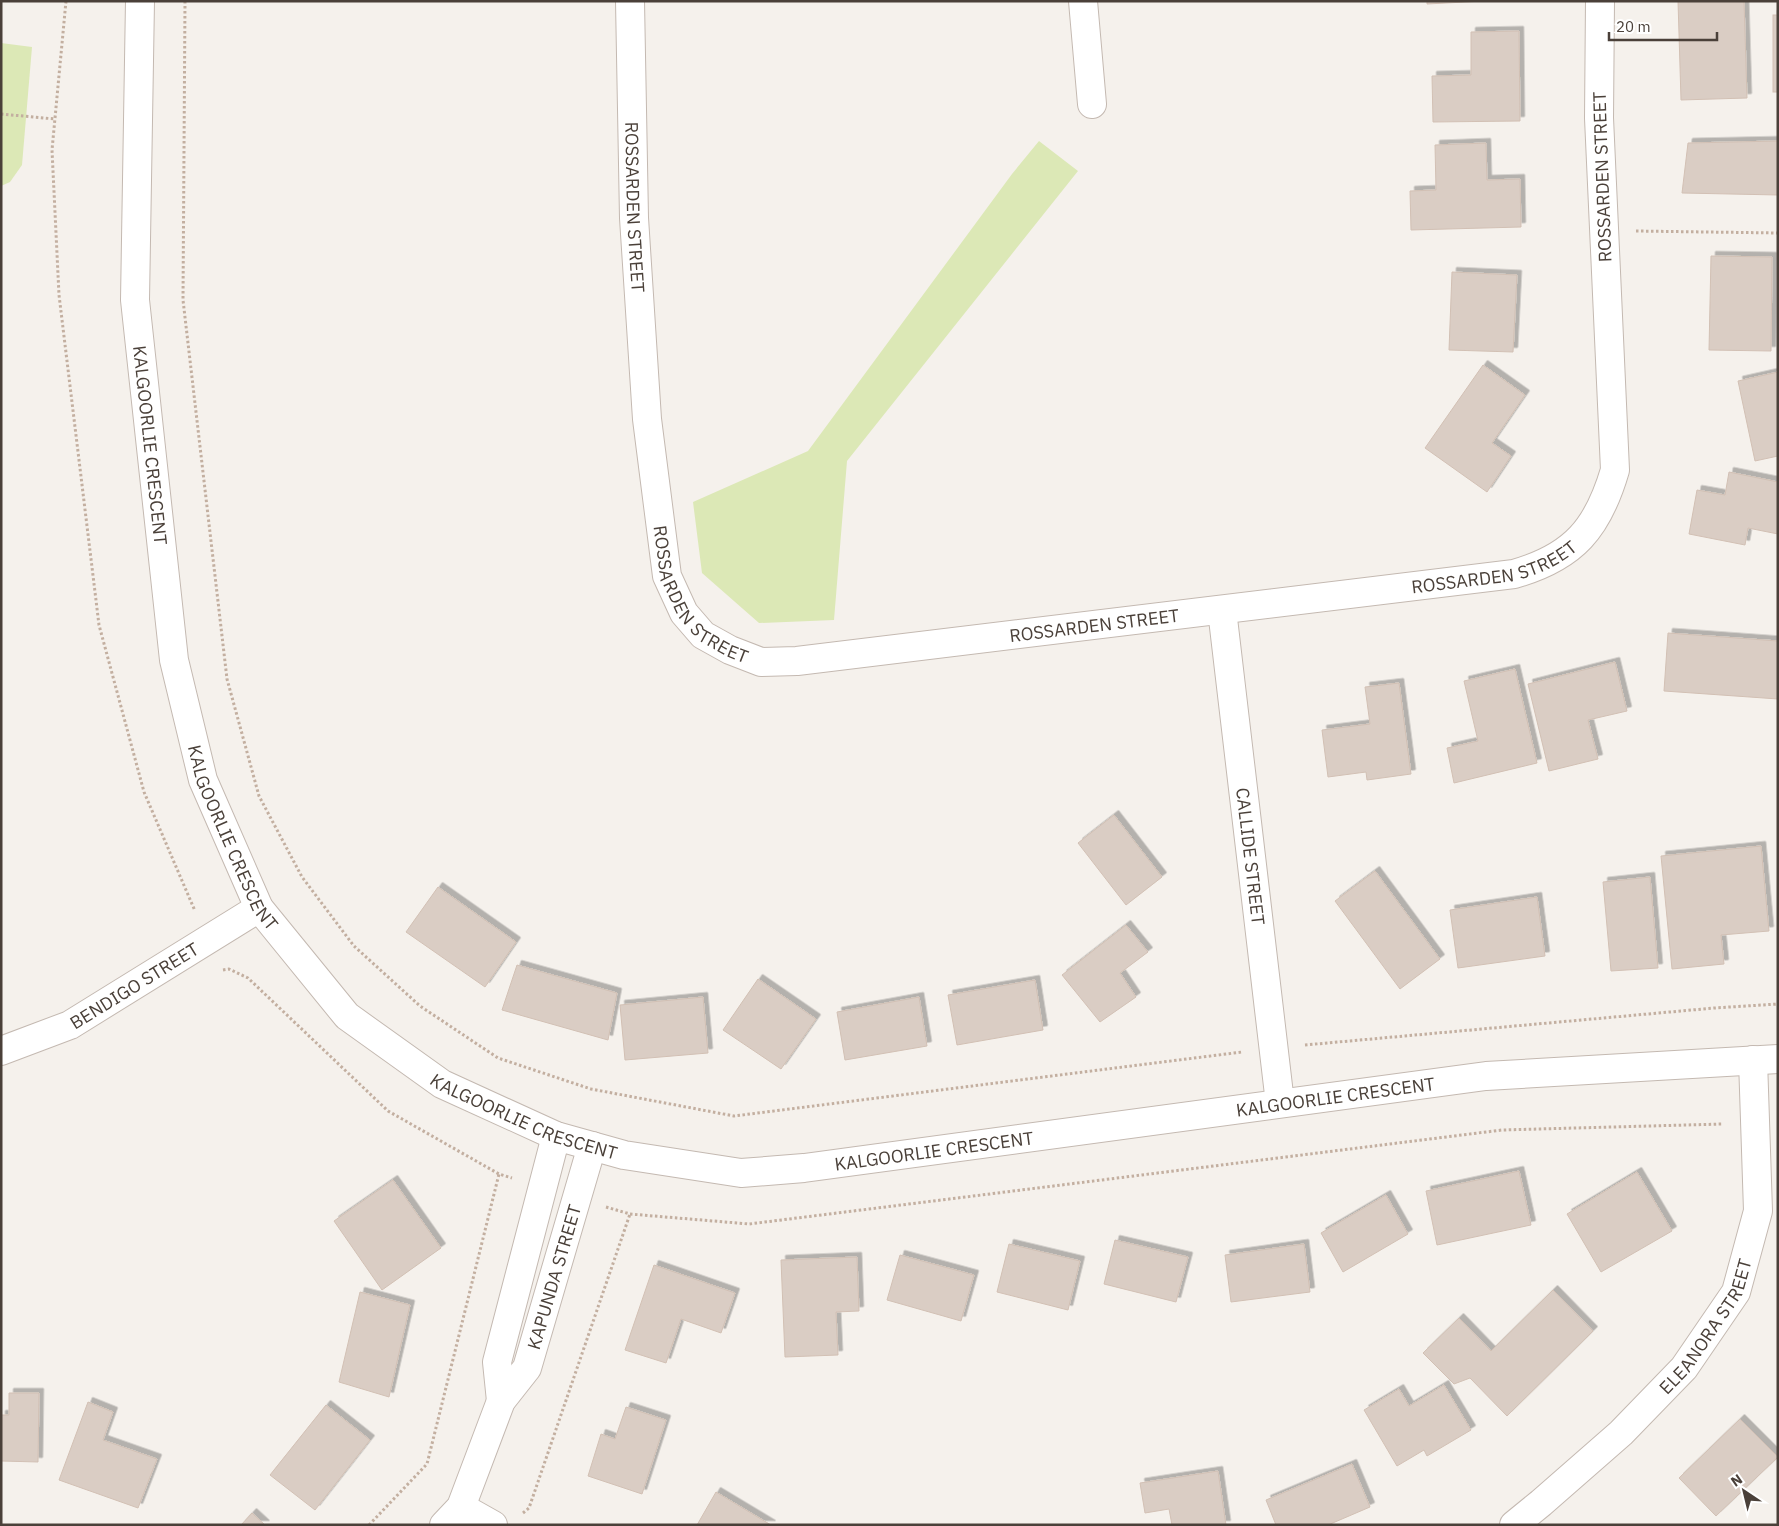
<svg xmlns="http://www.w3.org/2000/svg" width="1779" height="1526" viewBox="0 0 1779 1526" font-family="'IBM Plex Sans',sans-serif">
  <style>
    .green { fill: #dce8b6 }
    .building { fill: #dacdc4; stroke: #d2c0b4; filter: url(#shadow) }
    .lines { fill: none; stroke-linecap: round; stroke-linejoin: round }
    .minor-casing { stroke: #c4b9b1; stroke-width: 30 }
    .tertiary-casing { stroke: #c4b9b1; stroke-width: 30 }
    .path { stroke: #c3afa0; stroke-width: 3; stroke-dasharray: 2.5 2.5; stroke-linecap: butt }
    .minor { stroke: #fff; stroke-width: 28 }
    .tertiary { stroke: #fff; stroke-width: 28 }
    .labels { text-anchor: middle; dominant-baseline: central; stroke-width: 4; stroke-linejoin: round; paint-order: stroke }
    .street-label { font-size: 18px; fill: #4a4039; stroke: #fff }
  </style>
  <defs>
    <filter id="shadow"><feDropShadow dx="4.5" dy="-4.5" stdDeviation="0" flood-color="#0004"/></filter>
  </defs>
  <rect width="100%" height="100%" fill="#f5f1ec"/>
  <g class="green">
    <path d="M1,43L32,47L22,165L10,182L1,186Z"/>
    <path d="M1039,141L1078,171L847,461L834,620L759,623L702,573L693,502L808,451L1012,174Z"/>
  </g>
  <g class="building">
    <path d="M1427,1H1484L1427,4Z"/>
    <path d="M1678,1H1744L1747,98L1681,100Z"/>
    <rect x="1773" y="15" width="5" height="77"/>
    <path d="M1519,31L1520,121L1433,122L1432,76L1471,75V32Z"/>
    <path d="M1778,141V195L1682,193L1688,143Z"/>
    <path d="M1486,143L1487,180L1520,179L1521,227L1411,230L1410,191L1436,190L1435,145Z"/>
    <path d="M1711,256L1772,257L1771,351L1709,350Z"/>
    <path d="M1452,272L1517,275L1513,352L1449,350Z"/>
    <path d="M1483,365L1525,395L1492,443L1511,456L1487,492L1425,448Z"/>
    <path d="M1778,372V456L1755,461L1738,381Z"/>
    <path d="M1729,472L1778,482V534L1748,528L1745,545L1689,534L1697,490L1725,495Z"/>
    <path d="M1668,633L1778,641V699L1664,691Z"/>
    <path d="M1615,662L1627,711L1588,720L1598,759L1549,771L1528,684Z"/>
    <path d="M1515,669L1537,763L1454,783L1447,748L1478,741L1464,681Z"/>
    <path d="M1399,683L1411,774L1367,780L1366,772L1328,777L1322,730L1370,724L1365,687Z"/>
    <path d="M1114,815L1162,877L1126,905L1078,843Z"/>
    <path d="M1761,846L1769,931L1721,935L1724,964L1672,969L1661,856Z"/>
    <path d="M1375,871L1440,959L1400,989L1335,901Z"/>
    <path d="M1650,877L1658,968L1611,971L1603,882Z"/>
    <path d="M438,887L516,942L485,987L406,932Z"/>
    <path d="M1537,897L1545,956L1458,968L1450,910Z"/>
    <path d="M1126,925L1148,952L1120,973L1136,997L1100,1022L1062,975Z"/>
    <path d="M517,965L617,993L608,1040L502,1010Z"/>
    <path d="M758,979L816,1019L781,1069L723,1030Z"/>
    <path d="M1035,980L1043,1030L957,1045L948,995Z"/>
    <path d="M703,997L708,1053L625,1060L620,1005Z"/>
    <path d="M919,997L927,1046L845,1060L837,1012Z"/>
    <path d="M1519,1171L1531,1225L1437,1245L1426,1191Z"/>
    <path d="M1637,1172L1672,1231L1601,1272L1567,1214Z"/>
    <path d="M393,1180L441,1248L382,1290L334,1221Z"/>
    <path d="M1386,1195L1408,1234L1343,1272L1321,1233Z"/>
    <path d="M1115,1240L1188,1257L1176,1302L1104,1284Z"/>
    <path d="M1009,1244L1080,1261L1068,1310L997,1292Z"/>
    <path d="M1304,1244L1310,1292L1231,1302L1225,1255Z"/>
    <path d="M900,1255L974,1275L961,1321L887,1300Z"/>
    <path d="M857,1257L859,1311L836,1312L838,1355L785,1357L781,1260Z"/>
    <path d="M654,1265L735,1293L721,1333L681,1319L666,1363L625,1350Z"/>
    <path d="M1553,1290L1593,1331L1507,1416L1470,1378L1454,1384L1423,1353L1459,1318L1491,1351Z"/>
    <path d="M360,1292L410,1305L389,1397L339,1382Z"/>
    <path d="M1444,1385L1471,1430L1427,1456L1424,1450L1397,1466L1364,1410L1399,1389L1409,1406Z"/>
    <path d="M9,1393H39L38,1462L1,1461V1415H9Z"/>
    <path d="M88,1402L113,1412L103,1440L157,1459L138,1508L59,1480Z"/>
    <path d="M326,1405L370,1440L315,1510L270,1475Z"/>
    <path d="M626,1407L666,1420L642,1494L588,1476L601,1434L615,1439Z"/>
    <path d="M1740,1419L1778,1457L1716,1516L1679,1478Z"/>
    <path d="M1352,1464L1370,1507L1328,1525H1276L1266,1500Z"/>
    <path d="M1218,1471L1226,1525H1172L1169,1509L1145,1513L1140,1483Z"/>
    <path d="M716,1492L771,1525H697Z"/>
    <path d="M252,1513L265,1525H241Z"/>
  </g>
  <g class="lines">
    <defs>
      <g id="minor">
        <path id="s1" d="M630,1L634,218L647,419L667,576L684,613L703,635L730,650L761,662L797,661L1514,574C1574,557 1598,528 1615,470L1599,118L1600,1"/>
        <path d="M1083,1L1092,104"/>
        <path id="s2" d="M1222,610L1280,1103"/>
        <path id="s3" d="M1,1051L70,1025L259,908"/>
        <path d="M461,1507L493,1525"/>
        <path id="s4" d="M1514,1525L1541,1503L1621,1433L1684,1368L1736,1292L1758,1211L1753,1060"/>
      </g>
      <g id="tertiary">
        <path id="s5" d="M140,1L135,300L174,660L203,780L259,908L347,1016L442,1084L556,1136L624,1155L741,1173L804,1168L1486,1076L1778,1059"/>
        <path d="M501,1401L497,1362L556,1136"/>
        <path id="s6" d="M444,1525L461,1507L501,1401L527,1368L592,1146"/>
      </g>
    </defs>
    <use href="#minor" class="minor-casing"/>
    <use href="#tertiary" class="tertiary-casing"/>
    <g class="path">
      <path d="M66,1L52,150L59,295L99,625L144,792L195,911"/>
      <path d="M185,1L183,300L227,679L259,796L302,877L354,946L420,1006L498,1058L591,1089L734,1116L1242,1052"/>
      <path d="M1,114L55,119"/>
      <path d="M1636,231L1778,233"/>
      <path d="M223,970L229,969L248,978L388,1111L499,1174L512,1178"/>
      <path d="M1305,1045L1714,1008L1778,1004"/>
      <path d="M606,1207L630,1214L749,1224L1502,1130L1723,1124"/>
      <path d="M523,1513L529,1508L630,1214"/>
      <path d="M369,1525L427,1464L499,1174"/>
    </g>
    <use href="#minor" class="minor"/>
    <use href="#tertiary" class="tertiary"/>
  </g>
  <g class="labels">
    <g class="street-label">
      <text transform="translate(1602 177) rotate(-92)">ROSSARDEN STREET</text>
      <text stroke="none"><textPath href="#s1" startOffset="206">ROSSARDEN STREET</textPath></text>
      <text stroke="none"><textPath href="#s5" startOffset="445">KALGOORLIE CRESCENT</textPath></text>
      <text stroke="none"><textPath href="#s1" startOffset="1451">ROSSARDEN STREET</textPath></text>
      <text stroke="none"><textPath href="#s1" startOffset="611">ROSSARDEN STREET</textPath></text>
      <text stroke="none"><textPath href="#s1" startOffset="1046">ROSSARDEN STREET</textPath></text>
      <text stroke="none"><textPath href="#s5" startOffset="849">KALGOORLIE CRESCENT</textPath></text>
      <text stroke="none"><textPath href="#s2" startOffset="248">CALLIDE STREET</textPath></text>
      <text stroke="none"><textPath href="#s3" startOffset="149">BENDIGO STREET</textPath></text>
      <text stroke="none"><textPath href="#s5" startOffset="2094">KALGOORLIE CRESCENT</textPath></text>
      <text stroke="none"><textPath href="#s5" startOffset="1269">KALGOORLIE CRESCENT</textPath></text>
      <text stroke="none"><textPath href="#s5" startOffset="1689">KALGOORLIE CRESCENT</textPath></text>
      <text stroke="none"><textPath href="#s6" startOffset="275">KAPUNDA STREET</textPath></text>
      <text stroke="none"><textPath href="#s4" startOffset="279">ELEANORA STREET</textPath></text>
    </g>
  </g>
  <rect width="1779" height="1526" fill="none" stroke="#4a4039" stroke-width="5"/>
  <g transform="translate(1744 1491) rotate(325)" stroke="#ffffff" stroke-width="4" paint-order="stroke">
  <path d="M0-4L9 19L0 12L-9 19Z" fill="#4a4039"/>
  <text y="-8" font-size="14" font-weight="bold" text-anchor="middle" fill="#4a4039">N</text>
  </g>
  <path d="M1609 32v8h108v-8" fill="none" stroke="#4a4039" stroke-width="2.5"/>
  <text x="1616" y="32" font-size="15" fill="#4a4039" stroke="#ffffff" stroke-width="4" paint-order="stroke">20 m</text>
</svg>
